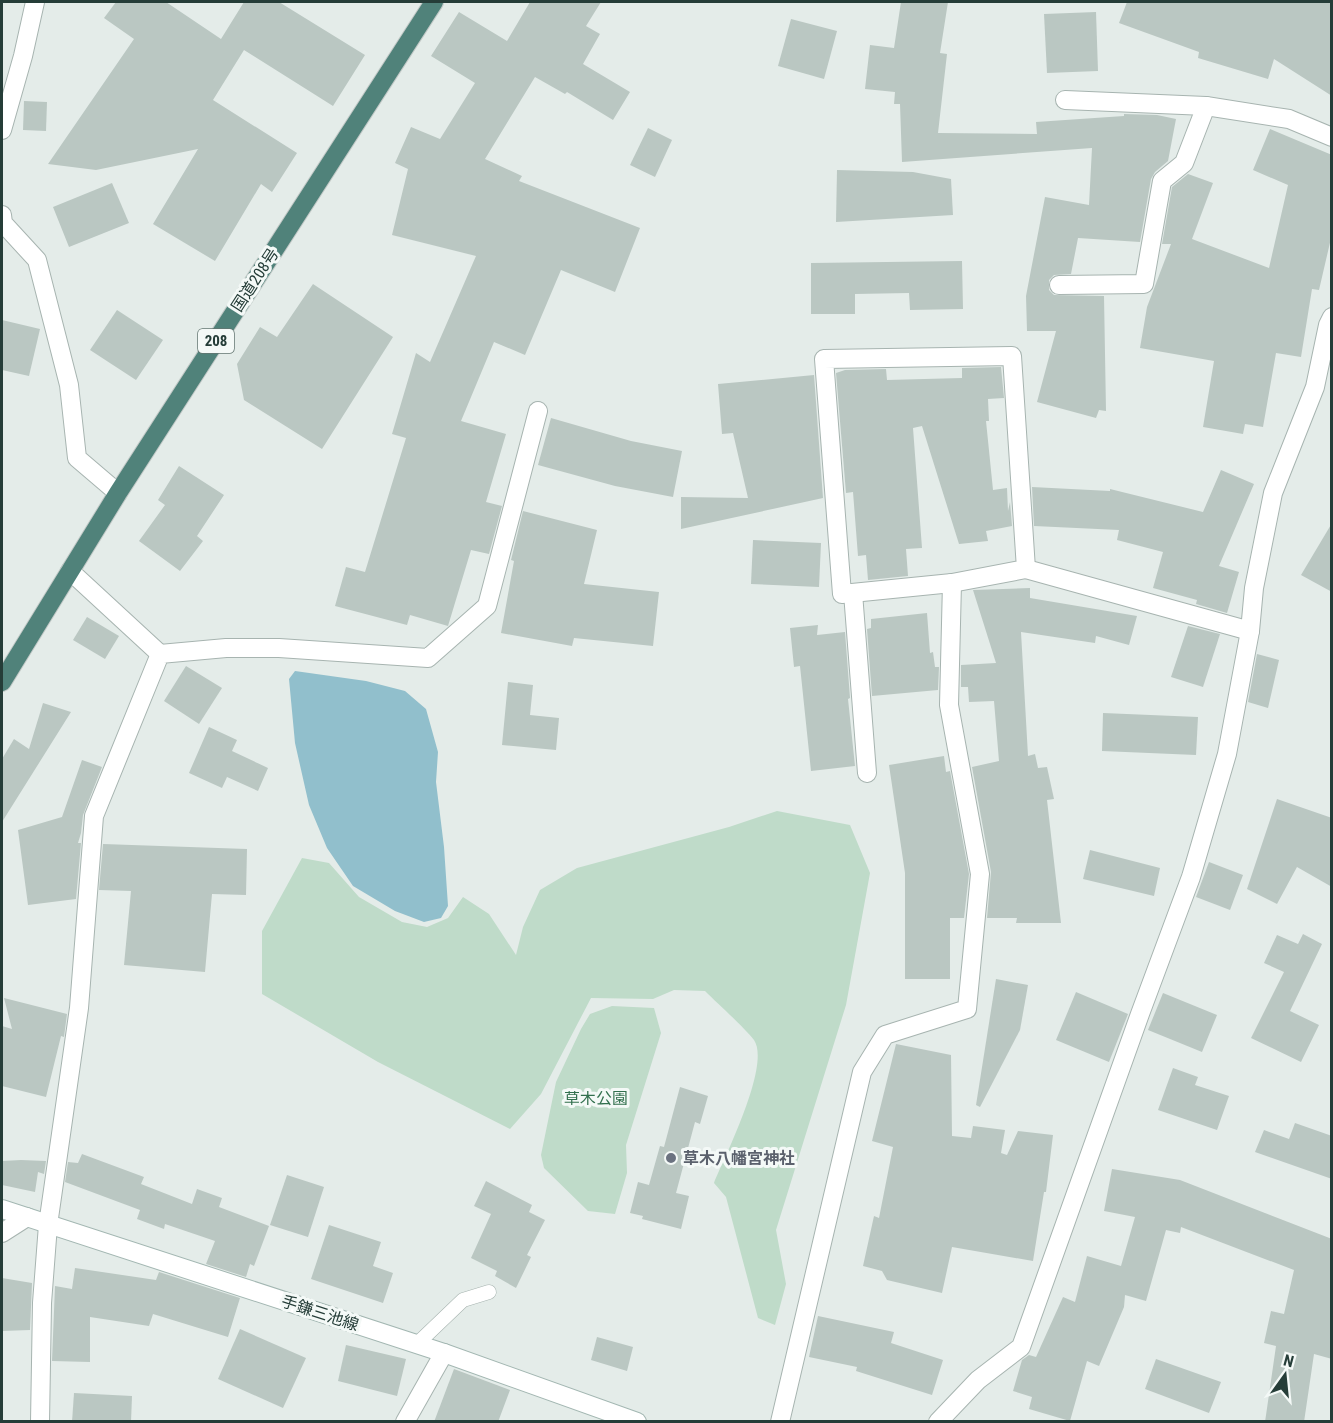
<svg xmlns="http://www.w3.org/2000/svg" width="1333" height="1423" viewBox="0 0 1333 1423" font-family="'Roboto Condensed','Noto Sans JP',sans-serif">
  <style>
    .green { fill: #bfdbc9 }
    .water { fill: #91bfcc }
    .building { fill: #bac7c2 }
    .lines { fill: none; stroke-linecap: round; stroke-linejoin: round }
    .service-casing { stroke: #a7b4b0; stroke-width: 15 }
    .minor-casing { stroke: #a7b4b0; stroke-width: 20 }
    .secondary-casing { stroke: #a3b7b2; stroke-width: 20 }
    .trunk-casing { stroke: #c2c9c7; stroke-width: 20 }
    .service { stroke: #fff; stroke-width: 14 }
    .minor { stroke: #fff; stroke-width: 18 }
    .secondary { stroke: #fff; stroke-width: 18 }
    .trunk { stroke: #50827a; stroke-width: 18 }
    .worship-dot { fill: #6b7280; stroke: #f4f9f7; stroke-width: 2 }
    .labels { text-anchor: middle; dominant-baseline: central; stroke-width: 6; stroke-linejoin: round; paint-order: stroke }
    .shield { fill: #f4f9f7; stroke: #637571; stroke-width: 1.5 }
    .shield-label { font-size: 15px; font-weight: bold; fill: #253d38 }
    .street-label { font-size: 16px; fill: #253d38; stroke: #f4f9f7 }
    .park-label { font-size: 16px; fill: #32704e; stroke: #f4f9f7 }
    .worship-label { font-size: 16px; font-weight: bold; fill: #5b616d; stroke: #f4f9f7; text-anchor: start }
  </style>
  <rect width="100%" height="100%" fill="#e4ece9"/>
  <g class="green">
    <path d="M777,811L850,825L870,873L846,1005L776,1230L786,1284L775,1325L758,1318L726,1197L714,1183C725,1156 771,1065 754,1040C743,1026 719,1005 705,991L674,990L653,999L591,998L541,1094L510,1129L378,1062L262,994V931L302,858L329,863L359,897L402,922L427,927L448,918L463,897L489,914L516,955L523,927L540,890L577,868L729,827Z"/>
    <path d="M612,1006L654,1008L661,1033L626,1145L627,1173L615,1214L588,1211L544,1168L541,1155L556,1082L581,1029L590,1014Z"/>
  </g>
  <path class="water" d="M295,671L366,681L405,691L426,709L438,752L436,782L444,847L448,906L441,918L424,922L395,911L353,886L327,848L309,805L295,743L289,679Z"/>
  <g class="building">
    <path d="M116,2H166L221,39L244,2H279L365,55L333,106L244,50L213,100L297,153L272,192L261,184L215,261L153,224L198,149L96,170L48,164L134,39L104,18Z"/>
    <path d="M530,2H601L586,26L600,34L583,64L630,92L613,120L567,92L565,94L535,77L485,159L522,176L519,181L640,228L615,292L561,270L525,355L494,342L461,421L506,434L486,502L502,506L489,554L471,550L448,626L410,615L407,625L335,606L346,567L365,572L406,438L392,434L416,353L430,362L476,256L392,235L408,169L395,163L411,127L440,139L475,83L431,56L459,12L507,41Z"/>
    <path d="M901,2H948L940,53L947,54L938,133L1037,134L1036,122L1124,116V114L1157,115L1176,119L1168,161L1155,172L1151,179L1140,242L1078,238L1071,274L1054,275L1049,280V290L1054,295L1104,296L1106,411L1099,410L1096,418L1037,402L1056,331H1027L1026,296L1045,197L1089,205L1092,148L902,162L900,104H894L895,92L865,89L870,45L894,48Z"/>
    <path d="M1127,2H1332V96L1274,59L1268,79L1198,58L1199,52L1119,23Z"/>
    <path d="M1096,12L1098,71L1047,73L1044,14Z"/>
    <path d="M791,19L837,31L824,79L778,66Z"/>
    <path d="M24,101L47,102L46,131L23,130Z"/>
    <path d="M648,128L672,140L655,177L630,165Z"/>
    <path d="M1270,129L1332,155V234L1319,290L1312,289L1301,357L1276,353L1263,427L1245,424L1243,434L1203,427L1214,361L1140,348L1147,307L1171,244H1162L1172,187L1188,174L1213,183L1192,239L1269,268L1288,185L1253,170Z"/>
    <path d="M837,170L913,172L951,179L953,215L836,222Z"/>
    <path d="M112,183L129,223L69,247L53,207Z"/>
    <path d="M962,261L963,309L910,310L909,293L855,294V314H811V263Z"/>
    <path d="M313,284L393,337L322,449L244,400L237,364L260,327L277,337Z"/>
    <path d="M117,310L163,340L136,380L90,350Z"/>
    <path d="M2,320L40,329L29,376L2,370Z"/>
    <path d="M1001,367L1004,398L988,399L989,421H986L993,490L1007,488L1008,511L1010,502L1012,526L986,531L988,541L959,544L922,426L913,428L922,548L906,549L908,576L868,580L866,555L858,556L853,492L846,493L836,373L845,370L886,369L887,380L962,378V368Z"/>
    <path d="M814,375L823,498L681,529V497L748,498L733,433L722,434L718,384Z"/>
    <path d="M551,418L631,441L682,451L673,497L615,486L538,465Z"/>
    <path d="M179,466L224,495L197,536L203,541L180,571L139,541L165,505L158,500Z"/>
    <path d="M1221,470L1254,484L1219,566L1239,572L1227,613L1196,604L1197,600L1153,588L1163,552L1117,540L1119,530L1034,526L1032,487L1110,491V489L1203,512Z"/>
    <path d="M523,511L597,530L584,584L659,592L653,646L574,638L572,646L501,633L514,561L511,560Z"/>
    <path d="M1332,523V592L1301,575Z"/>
    <path d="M753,540L821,543L819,587L751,584Z"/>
    <path d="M1030,588V598L1137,616L1129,645L1096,636L1095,643L1021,632L1028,756L1035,754L1038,768L1047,767L1054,799L1047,800L1061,923H1016L1017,918H987L991,872L972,767L999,761L994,701L969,702L968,687H961V665L996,663L973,590Z"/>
    <path d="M927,613L930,653L933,652L935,667H939L938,690L872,696L867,629L871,628V619Z"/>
    <path d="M87,617L119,636L105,659L73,640Z"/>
    <path d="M818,625L817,635L845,632L850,698L848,699L855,766L811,771L800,666L794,667L790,628Z"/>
    <path d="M1188,626L1220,634L1203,687L1171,677Z"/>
    <path d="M1257,654L1279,660L1268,708L1248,702Z"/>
    <path d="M186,666L222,688L199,724L164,701Z"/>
    <path d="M508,682L533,685L530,715L559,718L556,750L502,745Z"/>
    <path d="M43,703L71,712L2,822V759L14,739L29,749Z"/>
    <path d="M1103,713L1198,717L1196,755L1102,751Z"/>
    <path d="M209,727L237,740L232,751L268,768L258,791L227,777L222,788L189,773Z"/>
    <path d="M944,756L946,772L950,771L969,874L964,918H950V979H905V873L889,765Z"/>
    <path d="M82,760L102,767L83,815L81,833L78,843H81L76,899L28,905L18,830L62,817Z"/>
    <path d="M1277,799L1332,818V887L1297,867L1277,904L1247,889Z"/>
    <path d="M103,844L247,849L246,895L212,894L205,972L124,965L131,891L99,890Z"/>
    <path d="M1090,850L1160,868L1154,896L1083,879Z"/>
    <path d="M1209,862L1243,875L1230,910L1196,897Z"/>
    <path d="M1303,934L1322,944L1290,1011L1319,1025L1301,1062L1251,1038L1284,972L1264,963L1277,935L1298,944Z"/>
    <path d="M996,979L1028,985L1020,1030L980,1107L976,1105Z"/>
    <path d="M1076,992L1128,1014L1109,1062L1056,1040Z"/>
    <path d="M1163,993L1217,1015L1202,1052L1148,1030Z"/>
    <path d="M4,998L67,1014L64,1037L61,1036L46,1097L2,1086V1026L12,1029Z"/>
    <path d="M896,1044L951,1055L952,1136L971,1138L973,1126L1005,1130L1001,1153L1007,1155L1018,1131L1053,1135L1046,1192H1044L1033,1261L952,1247L942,1293L887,1280L882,1271L863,1266L874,1216L879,1218L893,1147L872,1141Z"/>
    <path d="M1173,1068L1198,1077L1195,1085L1229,1096L1217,1130L1158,1110Z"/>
    <path d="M680,1087L708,1096L700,1124L695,1122L676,1193L689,1196L681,1229L642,1219L643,1216L630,1213L638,1182L649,1185L660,1146L664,1147Z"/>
    <path d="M1295,1123L1332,1136V1179L1255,1152L1264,1130L1289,1139Z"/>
    <path d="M82,1154L144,1177L141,1184L192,1204L197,1189L222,1198L219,1207L269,1226L254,1266L250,1264L246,1277L206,1264L215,1241L165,1224L164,1229L137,1219L140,1210L65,1182L68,1162L78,1163Z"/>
    <path d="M21,1160L46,1161L44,1174L38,1172L35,1192L2,1185V1161Z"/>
    <path d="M1112,1169L1180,1180L1332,1239V1359L1314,1354L1304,1422H1265L1276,1346L1264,1343L1271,1311L1284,1314L1294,1270L1181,1227L1180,1233L1166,1230L1146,1301L1125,1295L1124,1307L1099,1366L1087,1361L1070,1421L1029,1409L1032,1397L1013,1391L1022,1360L1029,1355L1036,1357L1063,1297L1075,1302L1087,1256L1121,1266L1135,1217L1104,1211Z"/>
    <path d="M287,1175L324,1187L308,1237L270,1225Z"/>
    <path d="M486,1181L532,1205L529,1212L545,1220L527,1255L531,1257L516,1288L495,1276L497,1271L471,1258L491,1214L474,1206Z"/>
    <path d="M329,1225L381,1242L373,1266L393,1273L383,1303L311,1279Z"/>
    <path d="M75,1268L156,1280L159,1272L240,1298L228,1337L153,1314L149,1326L90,1317V1362L52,1361L55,1286L72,1289Z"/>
    <path d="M2,1278L32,1283L30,1330L2,1331Z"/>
    <path d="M818,1316L894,1332L891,1343L943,1360L932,1395L856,1371L857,1367L809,1357Z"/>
    <path d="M240,1329L306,1358L283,1408L218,1379Z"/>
    <path d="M597,1337L633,1347L627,1371L591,1360Z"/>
    <path d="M346,1345L406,1359L397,1396L338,1381Z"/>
    <path d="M1156,1359L1221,1382L1209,1413L1145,1389Z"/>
    <path d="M454,1369L510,1390L498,1422H434Z"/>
    <path d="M74,1393L132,1396L131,1422H72Z"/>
  </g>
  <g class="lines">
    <defs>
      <path id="service" d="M417,1344L463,1300L489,1292"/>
      <g id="minor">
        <path d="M1065,100L1206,106L1289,119L1332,137"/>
        <path d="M2,130L23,56L35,2"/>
        <path d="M2,215L3,223L37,260L69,385L77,458L118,493"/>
        <path d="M1059,285L1144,284L1162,181L1184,163L1206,106"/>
        <path d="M1012,356L1026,569L952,583L842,594L824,359Z"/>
        <path d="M1026,569L1250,631"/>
        <path d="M70,571L160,654"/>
        <path d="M853,593L867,773"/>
        <path d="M2,1233L27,1217"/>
        <path d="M40,1422L42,1303L48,1225L79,1008L94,816L160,654L226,648H279L428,658L487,606L538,411"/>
        <path d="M405,1422L444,1353"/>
        <path d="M780,1422L862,1072L885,1035L967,1009L980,874L949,705L952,583"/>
        <path d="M938,1422L978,1380L1021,1347L1140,1014L1191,877L1227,754L1250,631L1254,588L1273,493L1315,387L1328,325L1332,317"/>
      </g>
      <path id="secondary" d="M2,1209L444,1353L637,1422"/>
      <path id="trunk" d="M2,682L118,493L434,2"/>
    </defs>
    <use href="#service" class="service-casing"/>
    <use href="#minor" class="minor-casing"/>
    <use href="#secondary" class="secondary-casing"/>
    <use href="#trunk" class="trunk-casing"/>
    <use href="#service" class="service"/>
    <use href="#minor" class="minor"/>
    <use href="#secondary" class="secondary"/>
    <use href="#trunk" class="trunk"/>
  </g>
  <circle class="worship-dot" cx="671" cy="1158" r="6"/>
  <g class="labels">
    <rect class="shield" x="198" y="329" width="36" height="24" rx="4.5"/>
    <g class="shield-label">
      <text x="216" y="341">208</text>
    </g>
    <g class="street-label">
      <text transform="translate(255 280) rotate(-57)">国道208号</text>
      <text transform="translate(320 1313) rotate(18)">手鎌三池線</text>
    </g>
    <g class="park-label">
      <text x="596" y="1098">草木公園</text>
    </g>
    <g class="worship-label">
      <text x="683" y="1158">草木八幡宮神社</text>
    </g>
  </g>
  <rect width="1333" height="1423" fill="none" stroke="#253d38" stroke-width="6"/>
  <g transform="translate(1285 1375) rotate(15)" stroke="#f4f9f7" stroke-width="4.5" paint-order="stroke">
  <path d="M0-4.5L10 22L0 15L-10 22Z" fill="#253d38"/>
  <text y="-9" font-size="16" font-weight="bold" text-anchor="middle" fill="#253d38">N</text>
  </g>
</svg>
